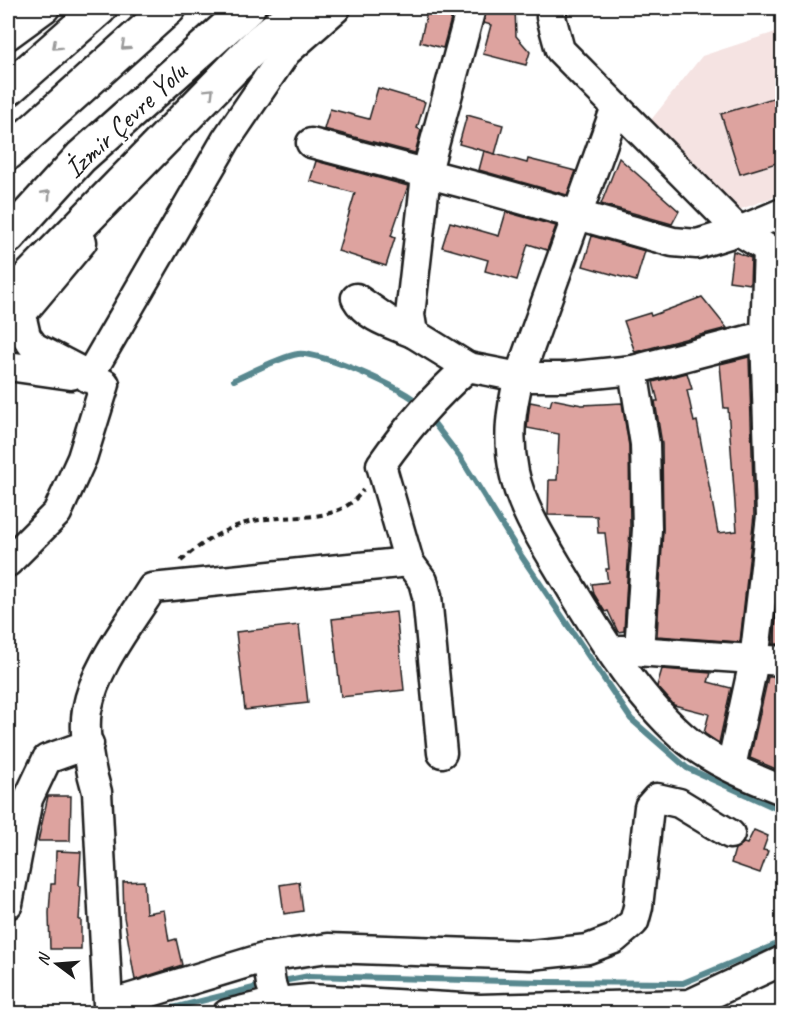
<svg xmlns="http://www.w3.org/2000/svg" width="790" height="1021" viewBox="0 0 790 1021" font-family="Caveat,sans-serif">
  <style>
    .built { fill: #f5e3e2 }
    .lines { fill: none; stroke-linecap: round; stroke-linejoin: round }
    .stream { stroke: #58888f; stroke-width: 6 }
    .building { fill: #dda39f; stroke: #1c1c1c; stroke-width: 1.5 }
    .minor-casing { stroke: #1c1c1c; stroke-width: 33 }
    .highway-casing { stroke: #1c1c1c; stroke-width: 38 }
    .path { stroke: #1c1c1c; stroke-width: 4; stroke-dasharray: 6 4.5; stroke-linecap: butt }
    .minor { stroke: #fff; stroke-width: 28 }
    .highway { stroke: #fff; stroke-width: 33 }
    .oneway { stroke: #999 }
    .labels { text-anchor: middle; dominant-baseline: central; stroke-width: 6; stroke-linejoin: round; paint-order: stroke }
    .street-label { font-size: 28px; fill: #1c1c1c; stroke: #fff }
  </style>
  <rect width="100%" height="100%" fill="#fff"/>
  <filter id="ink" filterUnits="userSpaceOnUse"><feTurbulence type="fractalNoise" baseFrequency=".0167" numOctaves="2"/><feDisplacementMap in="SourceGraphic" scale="12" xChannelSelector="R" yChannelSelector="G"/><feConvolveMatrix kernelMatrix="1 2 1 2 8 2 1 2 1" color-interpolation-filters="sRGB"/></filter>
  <g filter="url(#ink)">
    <path class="built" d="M782,30V194L736,211L651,120L702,56Z"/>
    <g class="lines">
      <g class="stream">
        <path d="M234,380C252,372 280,357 298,354C318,351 408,389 420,405"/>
        <path d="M430,418L460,457L522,557L631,719L687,768L782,811"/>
        <path d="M278,982L309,976L544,982L683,983L782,942"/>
        <path d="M149,1014L265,985"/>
      </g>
    </g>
    <g class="building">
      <path d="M428,8H454L443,48L420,42Z"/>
      <path d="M487,8H515L516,36L530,52L526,65L483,54L491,25L484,23Z"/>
      <path d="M378,88L425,102L417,128L421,130L415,153L324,129L330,109L369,119Z"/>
      <path d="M783,95V161L740,174L721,114Z"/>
      <path d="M467,115L503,125L495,154L459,144Z"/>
      <path d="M484,151L527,163L528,159L576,171L567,195L479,170Z"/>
      <path d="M619,158L679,211L672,224L601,204Z"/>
      <path d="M316,161L408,186L391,236L395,238L386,266L338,251L355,193L310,181Z"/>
      <path d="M506,212L556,226L547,250L528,244L517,280L485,271L488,260L442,247L450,222L499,236Z"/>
      <path d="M592,236L645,251L636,281L583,266Z"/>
      <path d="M733,251L751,258L750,284L729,281Z"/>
      <path d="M702,297L727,328L635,352L624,321L650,313L651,316Z"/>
      <path d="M749,357L754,515L740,642L657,636L663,529L662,444L655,401H658L653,382L687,373L692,389L687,390L694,422L697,421L718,533L737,531L728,408H724L720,364Z"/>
      <path d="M552,399L582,405L622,403L629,446L630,529L624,631L618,632L608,611L605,612L594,594L592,584L608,582L606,569H609L605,533H598L597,516L548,515L549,480H557L559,434L527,428L530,402L550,406Z"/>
      <path d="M783,560V644H773Z"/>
      <path d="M396,612L404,690L341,697L332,619Z"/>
      <path d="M299,625L308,703L245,710L236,632Z"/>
      <path d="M662,669L711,673L708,682L731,688L719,743L704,733L709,714L674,705L657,686Z"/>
      <path d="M768,677H783V772L750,758Z"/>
      <path d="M48,796H71L70,841H38Z"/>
      <path d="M754,830L768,836L763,850L768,851L760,873L731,863L735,849L744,843L747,844Z"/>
      <path d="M56,851L81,852L79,886H81L79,920H81V949H50L49,913L51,884H55Z"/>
      <path d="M144,881L146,913L164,910L169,941L176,939L182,965L135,980L124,917L123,882Z"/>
      <path d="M299,882L303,911L284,914L280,885Z"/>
    </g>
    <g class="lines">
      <defs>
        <g id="minor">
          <path d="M553,8L551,17L560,50L739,231L768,249L765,334L771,516L754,661L731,767"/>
          <path d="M8,35L45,8"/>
          <path d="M616,107L519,377C511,410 507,437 514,472C521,508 544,543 563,575C597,631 633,692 682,736C708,760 750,777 782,790"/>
          <path d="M311,143L482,188L673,242L697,244L739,231L782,213"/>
          <path d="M395,325L356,298C367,318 392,324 413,333"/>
          <path d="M9,329L82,242"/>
          <path d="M8,366L71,375"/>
          <path d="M468,367L413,333L410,315L426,175L471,8"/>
          <path d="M633,370L645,444L647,529L639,651"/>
          <path d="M88,378L226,140L286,52L336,8"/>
          <path d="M8,562L57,513L82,458L105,384L34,347L26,336L21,314"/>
          <path d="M621,650L782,661"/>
          <path d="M442,753L427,596L423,581L409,562L381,465C406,429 435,396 468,367L519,377H565L633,370L782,331"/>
          <path d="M8,904L28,799L47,759L89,744"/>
          <path d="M267,957L328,948L530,955L588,949L614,939L634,922L638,907L649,807L657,798L679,803L730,834"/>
          <path d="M227,1014L277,1002L310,999L480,1009L690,1004L782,961"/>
          <path d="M281,1014L271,984L267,957L108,1005L97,792C90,769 83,733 87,710C95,666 129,625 152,588L409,562"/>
        </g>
        <g id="highway">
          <path d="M8,89L100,8"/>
          <path d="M8,153L169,8"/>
          <path d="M8,237L81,157L248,8"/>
          <path d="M8,299L258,43L300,8"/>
        </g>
      </defs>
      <use href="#minor" class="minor-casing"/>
      <use href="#highway" class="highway-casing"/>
      <path class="path" d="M181,561C202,542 231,524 259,520C295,514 339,525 363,490"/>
      <use href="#minor" class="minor"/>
      <use href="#highway" class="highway"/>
    </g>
    <defs><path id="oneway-chevron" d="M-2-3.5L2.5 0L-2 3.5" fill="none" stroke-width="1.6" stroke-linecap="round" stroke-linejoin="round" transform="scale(1.5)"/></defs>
    <g class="oneway">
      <use href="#oneway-chevron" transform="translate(56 46) rotate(138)"/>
      <use href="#oneway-chevron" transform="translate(125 46) rotate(138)"/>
      <use href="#oneway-chevron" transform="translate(210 92) rotate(-45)"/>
      <use href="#oneway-chevron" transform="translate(47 194) rotate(-48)"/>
    </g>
  </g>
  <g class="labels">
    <g class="street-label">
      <text transform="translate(125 120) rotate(-43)">İzmir Çevre Yolu</text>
    </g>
  </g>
  <rect width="790" height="1021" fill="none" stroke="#fff" stroke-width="30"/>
  <rect x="15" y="15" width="760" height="991" fill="none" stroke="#1c1c1c" stroke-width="2" filter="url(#ink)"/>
  <g transform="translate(57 964) rotate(286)" stroke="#ffffff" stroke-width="4.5" paint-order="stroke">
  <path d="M0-4.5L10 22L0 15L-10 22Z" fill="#1c1c1c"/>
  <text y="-9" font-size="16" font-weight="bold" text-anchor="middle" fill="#1c1c1c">N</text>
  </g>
</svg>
